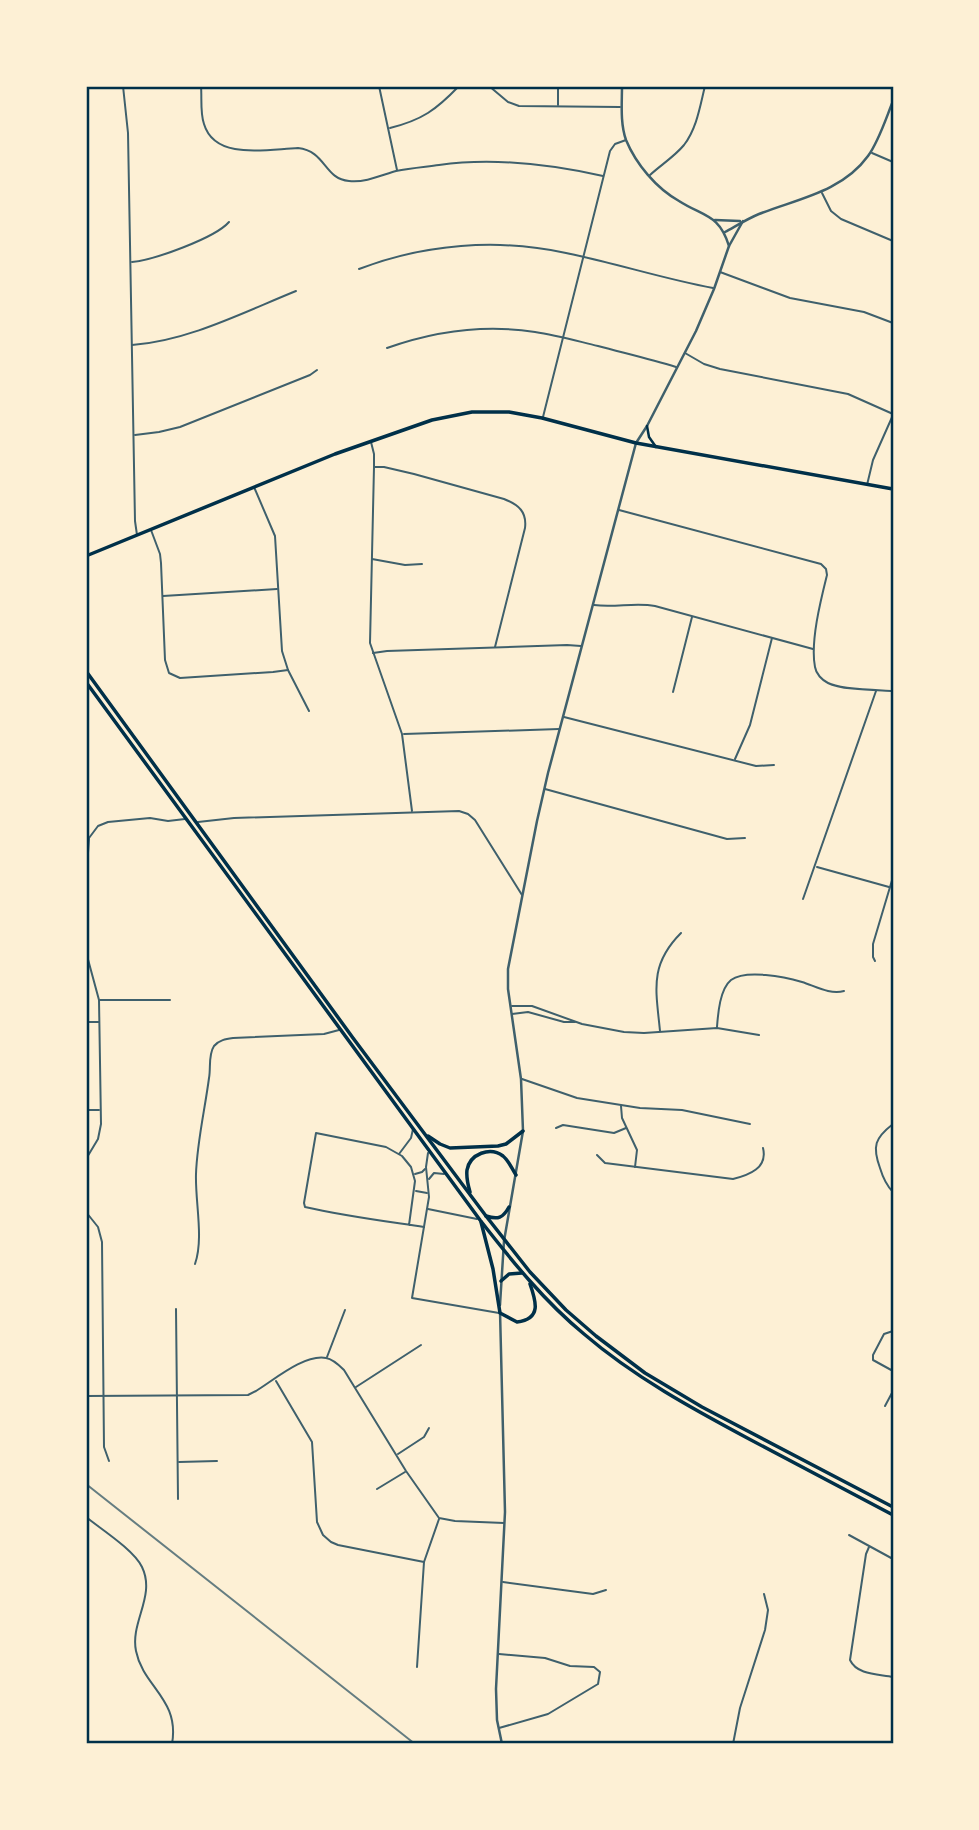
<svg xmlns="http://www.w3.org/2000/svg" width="979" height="1830" viewBox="0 0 979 1830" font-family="Literata,serif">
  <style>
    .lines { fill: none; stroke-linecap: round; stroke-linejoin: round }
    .minor { stroke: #3f606c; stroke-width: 2 }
    .tertiary { stroke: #3f606c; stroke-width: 2.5 }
    .secondary { stroke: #003049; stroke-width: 2.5 }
    .primary { stroke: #003049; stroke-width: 3.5 }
    .trunk { stroke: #003049; stroke-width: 3.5 }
    .rail { stroke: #657d81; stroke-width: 2 }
    .neatline { fill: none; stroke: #003049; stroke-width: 2.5 }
  </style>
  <rect width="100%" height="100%" fill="#fdf0d5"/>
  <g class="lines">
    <g class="minor">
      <path d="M123,86L128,133L135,521L137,535"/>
      <path d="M201,86C202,98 200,113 204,124C215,161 268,149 298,148C326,151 324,179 349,181C365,183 382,175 396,171C410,168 424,167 439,165C494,157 549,164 603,176"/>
      <path d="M379,86L397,170"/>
      <path d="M489,86L508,102L519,106L620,107"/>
      <path d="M558,105V86"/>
      <path d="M390,128C422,120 436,110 459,86"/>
      <path d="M872,153L893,162"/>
      <path d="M650,175C661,165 675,156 684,145C697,128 700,106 705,86"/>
      <path d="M822,193L831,211L841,219L893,241"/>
      <path d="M132,262C154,260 215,238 229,222"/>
      <path d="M359,269C424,244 497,238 566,253C615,263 664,279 713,288"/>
      <path d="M720,272L790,298L864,312L893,323"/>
      <path d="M132,345C188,341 244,312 296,291"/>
      <path d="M387,348C435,331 484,324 535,332C556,335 577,341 598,346C624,353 650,359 676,367"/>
      <path d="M685,353L704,364L720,369L848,394L893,414"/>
      <path d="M543,417L610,151L615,144L626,140"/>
      <path d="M135,435L159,432L180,427L310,375L317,370"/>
      <path d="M371,442L374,454V467L370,643L402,734L412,811"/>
      <path d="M375,467H384L414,474L504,499C519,505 527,512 525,528L495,647"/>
      <path d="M867,485L873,460L893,415"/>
      <path d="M254,487L275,536L282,651L288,670L309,711"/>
      <path d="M619,510L821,564L826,569L827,575C821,599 810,642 815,667C816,674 822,680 828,683C841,690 877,690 893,691"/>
      <path d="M151,530L160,554L161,563L165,660L169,673L180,678L273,672L288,670"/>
      <path d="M372,559L405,565L422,564"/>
      <path d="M163,596L277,589"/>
      <path d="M594,605C615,608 635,602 655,606L813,649"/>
      <path d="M373,653L387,651L567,645L581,646"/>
      <path d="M673,692L692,617"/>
      <path d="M564,717L756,766L774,765"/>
      <path d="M404,734L559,729"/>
      <path d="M735,759L750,725L772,638"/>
      <path d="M545,789L727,839L745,838"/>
      <path d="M198,822L234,818L459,811L468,814L475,820L522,895"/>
      <path d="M817,867L889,887"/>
      <path d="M86,883L89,838L98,826L108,822L150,818L168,821L185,819"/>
      <path d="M803,899L876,691"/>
      <path d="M86,952L99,1000L101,1124L98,1139L86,1159"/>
      <path d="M875,961L873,957V944L893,877"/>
      <path d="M100,1000H170"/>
      <path d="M512,1006H532L582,1024L624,1032L644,1033L717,1028L759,1035"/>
      <path d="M512,1014L528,1012L564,1022H575"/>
      <path d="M86,1022H99"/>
      <path d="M717,1027C718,1013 720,989 731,980C746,969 785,977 802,982C815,986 830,995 844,991"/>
      <path d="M660,1031C656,990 649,965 681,933"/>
      <path d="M522,1079L577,1098L640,1108L682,1110L750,1124"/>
      <path d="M621,1106L622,1118L637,1150L635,1167"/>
      <path d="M86,1110H99"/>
      <path d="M893,1124C875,1138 872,1146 880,1168C883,1178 886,1185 893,1192"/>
      <path d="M556,1128L563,1125L614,1133L626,1128"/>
      <path d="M428,1153L426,1167L429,1197L412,1298L499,1313"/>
      <path d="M399,1154L411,1138L413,1129"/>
      <path d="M597,1155L605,1163L733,1179C749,1175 768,1168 763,1148"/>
      <path d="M415,1174L422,1172L425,1169"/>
      <path d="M429,1179L434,1173L444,1174"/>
      <path d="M416,1191L427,1193"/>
      <path d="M428,1209L477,1219"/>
      <path d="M86,1212L98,1227L102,1242L104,1447L109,1461"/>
      <path d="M409,1225L415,1181L411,1167L402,1156L386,1147L316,1133L304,1203L305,1207C344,1216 384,1221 424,1227"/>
      <path d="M195,1264C204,1238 195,1202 196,1174C197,1142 205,1109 209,1078C211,1068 208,1055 214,1046C219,1040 226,1039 233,1038L324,1034L339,1030"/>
      <path d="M176,1309L178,1499"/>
      <path d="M893,1331L884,1334L873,1355V1360L893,1371"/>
      <path d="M327,1357L345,1310"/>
      <path d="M276,1381L312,1442L317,1522L323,1535L331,1542L338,1545L424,1562"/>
      <path d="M356,1387L421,1345"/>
      <path d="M86,1396L248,1395L256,1391C274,1380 304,1354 326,1358C333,1359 339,1365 344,1370L406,1471L439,1518L455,1521L504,1523"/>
      <path d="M885,1406L893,1391"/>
      <path d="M398,1454L424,1437L429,1428"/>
      <path d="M179,1462L217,1461"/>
      <path d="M377,1489L405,1472"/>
      <path d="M86,1517C101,1529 134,1550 142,1567C156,1596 130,1622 136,1651C143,1687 180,1699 172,1744"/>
      <path d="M849,1535L893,1559"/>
      <path d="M869,1547L866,1554L850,1660C857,1675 878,1674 893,1677"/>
      <path d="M503,1582L593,1594L606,1590"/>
      <path d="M417,1667L424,1562L439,1519"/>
      <path d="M499,1728L548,1714L598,1684L600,1672L594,1667L570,1666L545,1658L499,1654"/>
      <path d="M733,1744L740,1708L765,1630L768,1610L764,1594"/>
    </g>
    <g class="tertiary">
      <path d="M622,86C622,103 620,123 626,140C636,164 656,188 679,201C704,217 719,214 729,246"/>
      <path d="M715,220L740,221"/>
      <path d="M725,232C736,226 747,219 759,214C797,199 842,192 868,156C879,141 886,118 893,101"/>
      <path d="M500,1305L504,1241L523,1131L521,1079L508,989V969L537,821L548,773L636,443L647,426L696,331L714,289L729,246L743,221"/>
      <path d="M500,1311L505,1512L496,1689L497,1720L502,1744"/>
    </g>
    <path class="secondary" d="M647,426L649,437L656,447"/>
    <path class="primary" d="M86,556L335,454L432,420L472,412H509L542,418L636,443L893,489"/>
    <g class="trunk">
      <path d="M86,614V621"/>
      <path d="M86,671L353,1038L486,1216L530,1272L566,1310L596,1336L645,1373L702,1407L893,1507"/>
      <path d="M86,682L480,1220C512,1261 544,1301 584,1334C634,1377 693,1409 751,1440C799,1465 846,1490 893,1515"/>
      <path d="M428,1136L440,1144L450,1148L498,1146L506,1144L523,1131"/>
      <path d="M470,1192C468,1185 466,1178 467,1170C470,1154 490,1146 503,1156C509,1161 512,1169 516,1175"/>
      <path d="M486,1216C498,1220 503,1218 509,1207"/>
      <path d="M481,1222L493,1269L500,1313L517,1322C542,1319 536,1301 530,1284"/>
      <path d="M501,1281L509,1274L522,1273"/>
    </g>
    <path class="rail" d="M86,1484L415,1744"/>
  </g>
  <rect width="979" height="1830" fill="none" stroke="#fdf0d5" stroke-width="175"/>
  <rect x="88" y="88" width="804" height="1654" class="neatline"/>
</svg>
